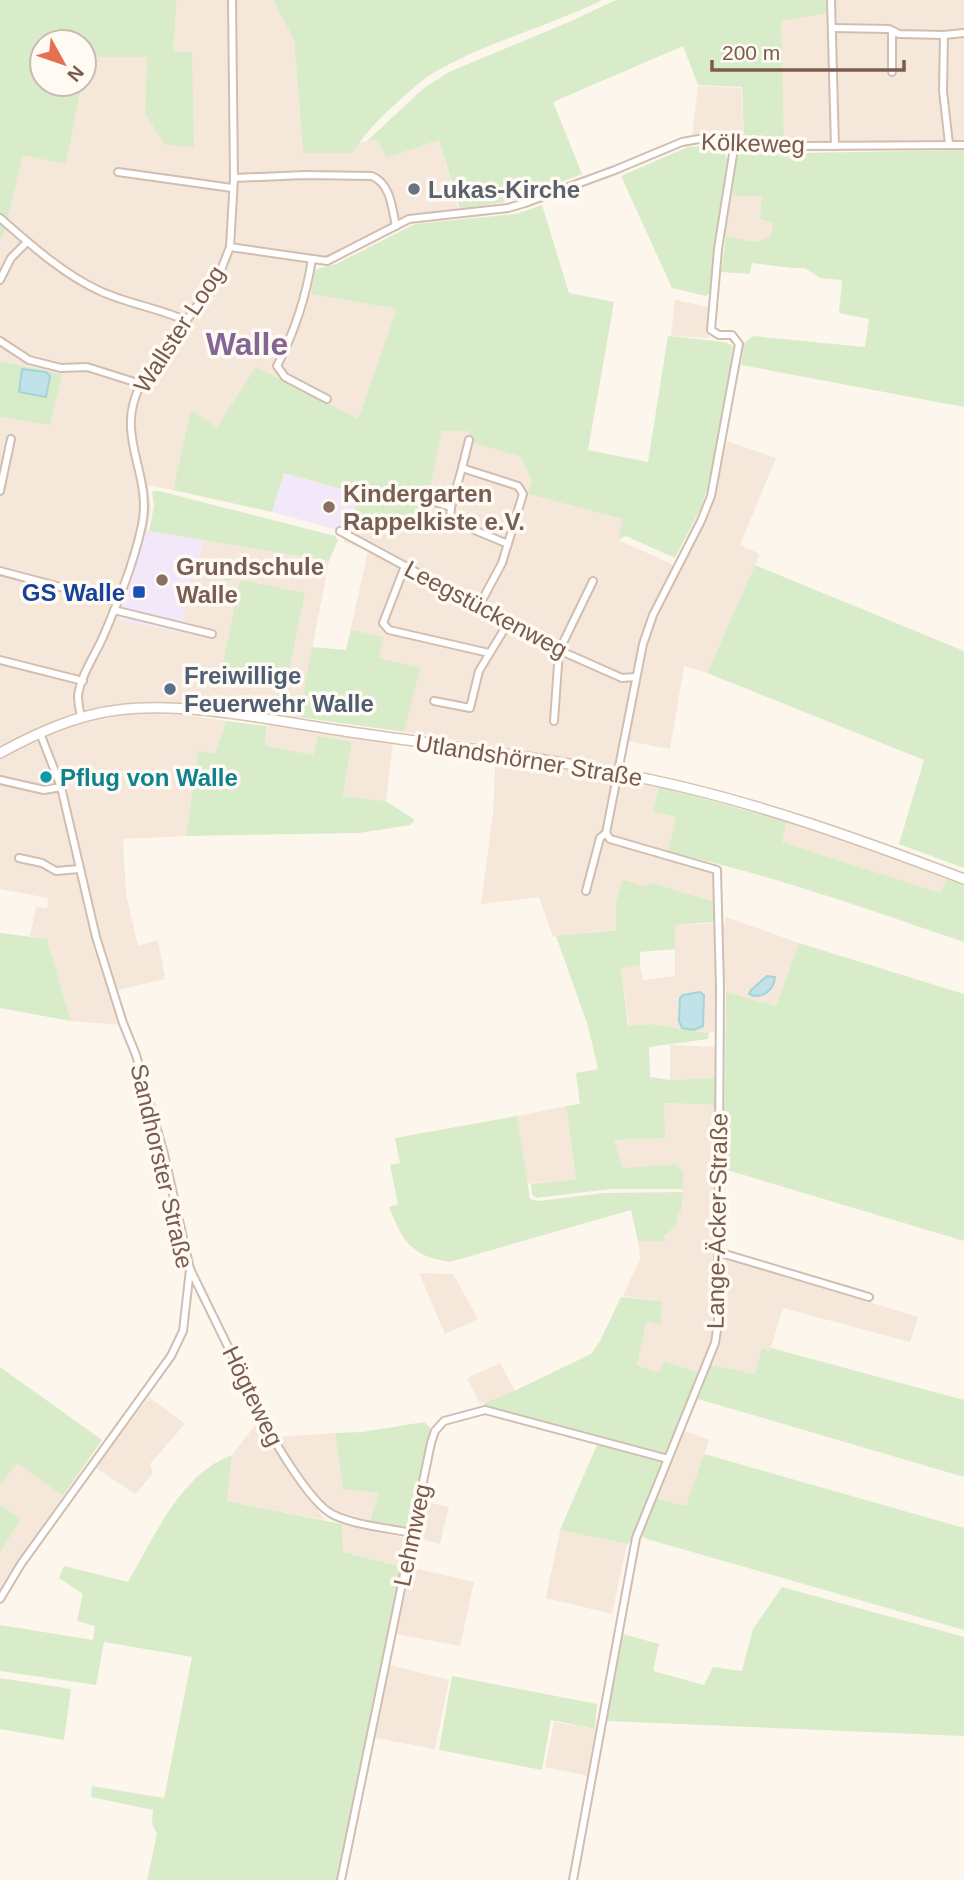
<svg xmlns="http://www.w3.org/2000/svg" width="964" height="1880" viewBox="0 0 964 1880" font-family="Arial,sans-serif">
  <style>
    .residential { fill: #f5e8da }
    .education { fill: #f3e8fa }
    .green { fill: #d8ecc9 }
    .water { fill: #bfe3e8; stroke: #a5d3da; stroke-width: 2 }
    .lines { fill: none; stroke-linecap: round; stroke-linejoin: round }
    .street-casing { stroke: #d1beb0; stroke-width: 10 }
    .secondary-casing { stroke: #d6c0b0; stroke-width: 12 }
    .street { stroke: #fff; stroke-width: 6 }
    .secondary { stroke: #fff; stroke-width: 9 }
    .worship-dot { fill: #6b7280; stroke: #fffaf3; stroke-width: 2.5 }
    .education-dot { fill: #8d6e63; stroke: #fffaf3; stroke-width: 2.5 }
    .transit-dot { fill: #1a4fb4; stroke: #fffaf3; stroke-width: 2.5 }
    .service-dot { fill: #5c6f8a; stroke: #fffaf3; stroke-width: 2.5 }
    .culture-dot { fill: #0f9aa8; stroke: #fffaf3; stroke-width: 2.5 }
    .labels { text-anchor: middle; dominant-baseline: central; stroke-width: 7; stroke-linejoin: round; paint-order: stroke }
    .street-label { font-size: 24px; fill: #7a5c4d; stroke: #fffaf3 }
    .worship-label { font-size: 24px; font-weight: bold; fill: #5b616d; stroke: #fffaf3; text-anchor: start }
    .education-label { font-size: 24px; font-weight: bold; fill: #785e54; stroke: #fffaf3; text-anchor: start }
    .transit-label { font-size: 24px; font-weight: bold; fill: #164399; stroke: #fffaf3; text-anchor: end }
    .service-label { font-size: 24px; font-weight: bold; fill: #4e5e75; stroke: #fffaf3; text-anchor: start }
    .culture-label { font-size: 24px; font-weight: bold; fill: #0d838f; stroke: #fffaf3; text-anchor: start }
    .district-label { font-size: 32px; font-weight: bold; fill: #846695; stroke: #fffaf3 }
  </style>
  <rect width="100%" height="100%" fill="#fdf6ec"/>
  <g class="residential">
    <path d="M177,0H273L294,40L303,153H352L358,143L378,139L386,158L439,140L459,209L409,216L327,257L310,255L302,292L398,309L358,419L216,427L191,411L173,490L148,485L151,508L147,530L329,561L298,722L134,706L91,710L33,733L0,750V417L50,425L61,374L0,361V241L5,230L23,154L66,163L88,56H147L145,113L192,52L173,53Z"/>
    <path d="M828,0H964V146L784,148L780,21L827,13Z"/>
    <path d="M698,86L741,88L744,140L692,138Z"/>
    <path d="M732,196L762,197L773,223L770,237L755,242L722,235Z"/>
    <path d="M675,300L709,307L708,338L671,336Z"/>
    <path d="M442,431H469L474,443L521,457L532,481L529,494L624,519L618,540L674,565L704,510L727,441L776,458L740,545L760,554L707,673L684,666L670,749L627,741L623,777L659,786L653,811L676,816L667,858L716,871L715,902L651,882L617,929L553,937L539,897L481,904L493,814L496,746L404,732L419,668L346,650L368,551L344,542L347,532L272,512L350,524Z"/>
    <path d="M136,713L187,715L226,721L215,754L198,752L186,836L123,839L126,894L138,946L158,940L165,979L110,992L121,1025L71,1021L47,939L30,936L36,907L47,908L48,898L0,889V758L51,735L80,724Z"/>
    <path d="M268,724L393,743L386,801L343,796L352,742L313,755L265,745Z"/>
    <path d="M788,821L900,861L947,879L940,893L781,842Z"/>
    <path d="M726,917L799,943L776,1006L726,992V983H716V1031L709,1033L650,1024L629,1026L621,969L640,965L643,980L675,976V925L725,923Z"/>
    <path d="M670,1045L717,1047L715,1078L670,1080Z"/>
    <path d="M664,1103L715,1105L714,1333L700,1373L664,1361L661,1370L656,1372L637,1365L647,1321L661,1325L662,1301L623,1296L640,1259L638,1241H665L664,1236L671,1228L678,1212H681L683,1172L674,1164L623,1169L614,1140L664,1138Z"/>
    <path d="M566,1106L576,1179L526,1184L517,1116Z"/>
    <path d="M729,1259L918,1317L910,1342L783,1308L770,1351L762,1348L755,1374L711,1365L720,1343L723,1320V1261Z"/>
    <path d="M419,1273L453,1274L478,1319L445,1334Z"/>
    <path d="M500,1363L515,1391L480,1404L467,1378Z"/>
    <path d="M149,1397L185,1424L150,1464L153,1474L135,1494L96,1468Z"/>
    <path d="M257,1423L325,1520L227,1501L232,1455Z"/>
    <path d="M683,1430L709,1440L686,1507L654,1499Z"/>
    <path d="M335,1433L343,1488L378,1493L370,1521L325,1507L276,1437Z"/>
    <path d="M18,1462L63,1496L0,1588V1553L21,1519L0,1505V1484Z"/>
    <path d="M422,1501L449,1507L440,1544L416,1538Z"/>
    <path d="M342,1524L406,1538L399,1566L343,1552Z"/>
    <path d="M560,1530L627,1544L612,1614L546,1598Z"/>
    <path d="M410,1567L474,1582L460,1646L396,1634Z"/>
    <path d="M390,1665L449,1680L435,1749L375,1738Z"/>
    <path d="M554,1722L595,1729L588,1776L545,1767Z"/>
  </g>
  <g class="education">
    <path d="M284,473L359,494L347,532L272,512Z"/>
    <path d="M146,530L204,540L179,632L119,620Z"/>
  </g>
  <g class="green">
    <path d="M0,0H177L173,52H192L194,147L165,145L145,113L147,57H88L84,76V42H42V84H82L66,164L23,155L5,230L0,241Z"/>
    <path d="M273,0H602C550,26 493,40 442,68C422,78 407,94 391,108C376,122 363,136 352,153H303L294,40Z"/>
    <path d="M616,0H827L828,13L781,21L784,142L744,139L742,87L698,85L683,46L553,102L582,174L512,201L460,209L439,140L386,158L378,140L367,141L424,88L449,72L569,22Z"/>
    <path d="M705,146L723,150L728,161L709,293L706,296L672,288L621,176L688,147Z"/>
    <path d="M747,149L804,153L964,150V407L741,365L744,343L753,336L865,347L869,319L839,313L842,280L820,278L805,268H792L752,263L750,274L721,272L726,236L755,242L770,237L773,223L760,219L762,197L732,196L737,157L739,152Z"/>
    <path d="M542,205L569,293L614,302L588,450L648,462L668,336L725,342L733,346L716,460L701,508L675,558L626,536L618,540L623,519L528,494L532,481L521,457L474,443L468,431H442L420,534L350,524L359,494L284,473L272,512L173,490L191,410L217,427L256,367L358,419L397,309L311,294L314,272L317,269L336,264L415,224L516,214Z"/>
    <path d="M0,361L62,374L50,425L0,417Z"/>
    <path d="M152,491H159L335,536L338,540L329,561L149,531L154,506Z"/>
    <path d="M228,560L239,566L230,582L219,576Z"/>
    <path d="M755,565L964,651V868L899,844L924,760L707,673Z"/>
    <path d="M240,580L305,593L285,690L220,677Z"/>
    <path d="M351,630L384,637L379,658L420,668L404,732L299,717L312,647L346,650Z"/>
    <path d="M226,721L267,726L265,745L313,755L318,736L352,742L343,796L386,801L415,820L410,825L359,833L186,836L198,751L215,754Z"/>
    <path d="M659,786L787,822L782,842L940,893L947,879L964,885V942C867,909 769,874 668,852L676,817L653,811Z"/>
    <path d="M623,880L647,887L650,882L715,902L716,922L675,925V949L640,952V965L621,969L628,1026L650,1024L709,1033L708,1039L649,1047L650,1077L670,1080L715,1078V1105L664,1103L665,1138L614,1140L623,1168L675,1164L683,1172V1189H610L536,1198L532,1194L531,1184L576,1179L566,1106L580,1104L576,1073L598,1069L588,1026L556,936L616,930V901Z"/>
    <path d="M0,933L47,939L71,1021L0,1008Z"/>
    <path d="M799,943L964,994V1241L724,1169L726,992L776,1006Z"/>
    <path d="M517,1116L530,1199L540,1201L603,1193L683,1192L681,1213H678L676,1226L664,1236L666,1241H638L631,1210L450,1262C411,1256 403,1242 389,1207L398,1204L390,1165L400,1163L395,1138Z"/>
    <path d="M621,1297L662,1301L661,1325L647,1321L637,1365L656,1372L661,1370L664,1361L700,1373L668,1453L662,1455L483,1407L484,1403L514,1391L591,1354L600,1341Z"/>
    <path d="M762,1348L770,1351L771,1348L964,1400V1477L698,1399L711,1365L755,1374Z"/>
    <path d="M0,1367L102,1440L63,1496L18,1463L0,1484Z"/>
    <path d="M424,1422L430,1427V1436L409,1529L404,1530L370,1522L378,1493L343,1489L335,1433L362,1432Z"/>
    <path d="M597,1445L661,1461L662,1467L632,1539L627,1544L560,1530Z"/>
    <path d="M704,1454L964,1528V1630L647,1539L642,1536L656,1499L686,1506Z"/>
    <path d="M232,1455L227,1501L342,1524L343,1552L399,1566L400,1575L338,1880H147L157,1834L152,1823L153,1810L91,1797L92,1786L164,1798L192,1657L104,1642L96,1685L0,1671V1625L93,1640L95,1626L77,1621L83,1594L59,1578L64,1566L128,1582C154,1538 180,1474 232,1455Z"/>
    <path d="M0,1505L21,1519L0,1553Z"/>
    <path d="M782,1587L964,1637V1736L607,1721L623,1634L659,1644L653,1671L704,1685L713,1667L742,1671L753,1629Z"/>
    <path d="M452,1676L597,1704L595,1729L551,1720L542,1770L439,1750Z"/>
    <path d="M0,1678L71,1689L64,1740L0,1729Z"/>
  </g>
  <g class="water">
    <path d="M22,369L46,372L50,376L46,397L19,392Z"/>
    <path d="M767,976L775,977C774,990 762,1000 749,994L751,990Z"/>
    <path d="M700,992L704,995L703,1026L694,1030L682,1028L679,1021L680,998L683,995Z"/>
  </g>
  <g class="lines">
    <defs>
      <g id="street">
        <path d="M831,0L835,146"/>
        <path d="M832,28L889,29L899,34L944,35L943,91L949,144"/>
        <path d="M944,35L964,33"/>
        <path d="M892,72V31"/>
        <path d="M118,172L232,188"/>
        <path d="M234,178L305,175L372,176C391,184 392,209 396,226"/>
        <path d="M0,218C31,245 63,274 100,291C128,304 159,308 187,321"/>
        <path d="M230,247L327,261L409,219L508,208L525,203L615,170L682,142L699,139L804,146L964,145"/>
        <path d="M312,259C306,298 295,331 277,366L285,377L327,399"/>
        <path d="M0,280L11,258L27,242"/>
        <path d="M0,341L29,360L61,368L87,367L141,384"/>
        <path d="M462,468L469,440"/>
        <path d="M0,491L11,439"/>
        <path d="M431,501L451,507"/>
        <path d="M340,531L479,606L536,640L622,678L635,677"/>
        <path d="M405,566L383,623L389,630L489,653"/>
        <path d="M0,571L117,602"/>
        <path d="M479,606L502,563L523,494L518,486L462,468L451,507L450,520L508,544"/>
        <path d="M114,610L212,634"/>
        <path d="M0,660L83,681"/>
        <path d="M434,701L470,708L479,671L508,623"/>
        <path d="M81,718C80,711 78,703 78,696C80,677 95,655 103,637C118,602 134,563 142,525C153,473 113,436 141,384L219,275L230,247L234,178L232,0"/>
        <path d="M554,721L559,651L593,581"/>
        <path d="M0,780L44,790L61,787"/>
        <path d="M19,858L42,863L56,871L79,869"/>
        <path d="M586,891L600,838L606,833"/>
        <path d="M718,1252L869,1297"/>
        <path d="M190,1269L257,1406C267,1431 309,1502 332,1514C353,1525 388,1528 412,1533"/>
        <path d="M0,1599L21,1564L171,1356L183,1331L190,1269L164,1154L136,1055L123,1023L96,937L61,787L40,733"/>
        <path d="M341,1880L431,1443L435,1431L444,1421L485,1410L668,1459"/>
        <path d="M573,1880L636,1538L715,1343L718,1323L720,988L717,870L610,839L606,833L643,644L653,615L701,521L711,496L739,344L732,335H719L711,330L718,249L735,142"/>
      </g>
      <path id="secondary" d="M0,753C37,733 76,715 118,710C186,701 276,721 344,731C447,746 550,758 652,780C757,802 864,841 964,879"/>
    </defs>
    <use href="#street" class="street-casing"/>
    <use href="#secondary" class="secondary-casing"/>
    <use href="#street" class="street"/>
    <use href="#secondary" class="secondary"/>
  </g>
  <circle class="worship-dot" cx="414" cy="189" r="7"/>
  <g class="education-dot">
    <circle cx="329" cy="507" r="7"/>
    <circle cx="162" cy="580" r="7"/>
  </g>
  <rect class="transit-dot" x="132" y="585" width="14" height="14" rx="3.5"/>
  <circle class="service-dot" cx="170" cy="689" r="7"/>
  <circle class="culture-dot" cx="46" cy="777" r="7"/>
  <g class="labels">
    <g class="street-label">
      <text transform="translate(753 143) rotate(2)">Kölkeweg</text>
      <text transform="translate(179 329) rotate(-57)">Wallster Loog</text>
      <text transform="translate(486 609) rotate(28)">Leegstückenweg</text>
      <text transform="translate(529 760) rotate(9)">Utlandshörner Straße</text>
      <text transform="translate(162 1166) rotate(77)">Sandhorster Straße</text>
      <text transform="translate(717 1221) rotate(-89)">Lange-Äcker-Straße</text>
      <text transform="translate(253 1396) rotate(64)">Högteweg</text>
      <text transform="translate(412 1535) rotate(-78)">Lehmweg</text>
    </g>
    <g class="worship-label">
      <text x="428" y="189">Lukas-Kirche</text>
    </g>
    <g class="education-label">
      <text x="343" y="493">Kindergarten<tspan x="343" dy="28">Rappelkiste e.V.</tspan></text>
      <text x="176" y="566">Grundschule<tspan x="176" dy="28">Walle</tspan></text>
    </g>
    <g class="transit-label">
      <text x="125" y="592">GS Walle</text>
    </g>
    <g class="service-label">
      <text x="184" y="675">Freiwillige<tspan x="184" dy="28">Feuerwehr Walle</tspan></text>
    </g>
    <g class="culture-label">
      <text x="60" y="777">Pflug von Walle</text>
    </g>
    <g class="district-label">
      <text x="247" y="344">Walle</text>
    </g>
  </g>
  <g transform="translate(63 63) rotate(130)"><circle r="33" fill="#fffaf3" stroke="#cabbb1" stroke-width="2"/>
  <path d="M0-5L12 26L0 18L-12 26Z" fill="#e76f51"/>
  <text y="-10" font-size="19" font-weight="bold" text-anchor="middle" fill="#7a5c4d">N</text>
  </g>
  <path d="M712 60v10h192v-10" fill="none" stroke="#7a5c4d" stroke-width="3.5"/>
  <text x="722" y="60" font-size="21" fill="#7a5c4d" stroke="#fffaf3" stroke-width="5" paint-order="stroke">200 m</text>
</svg>
